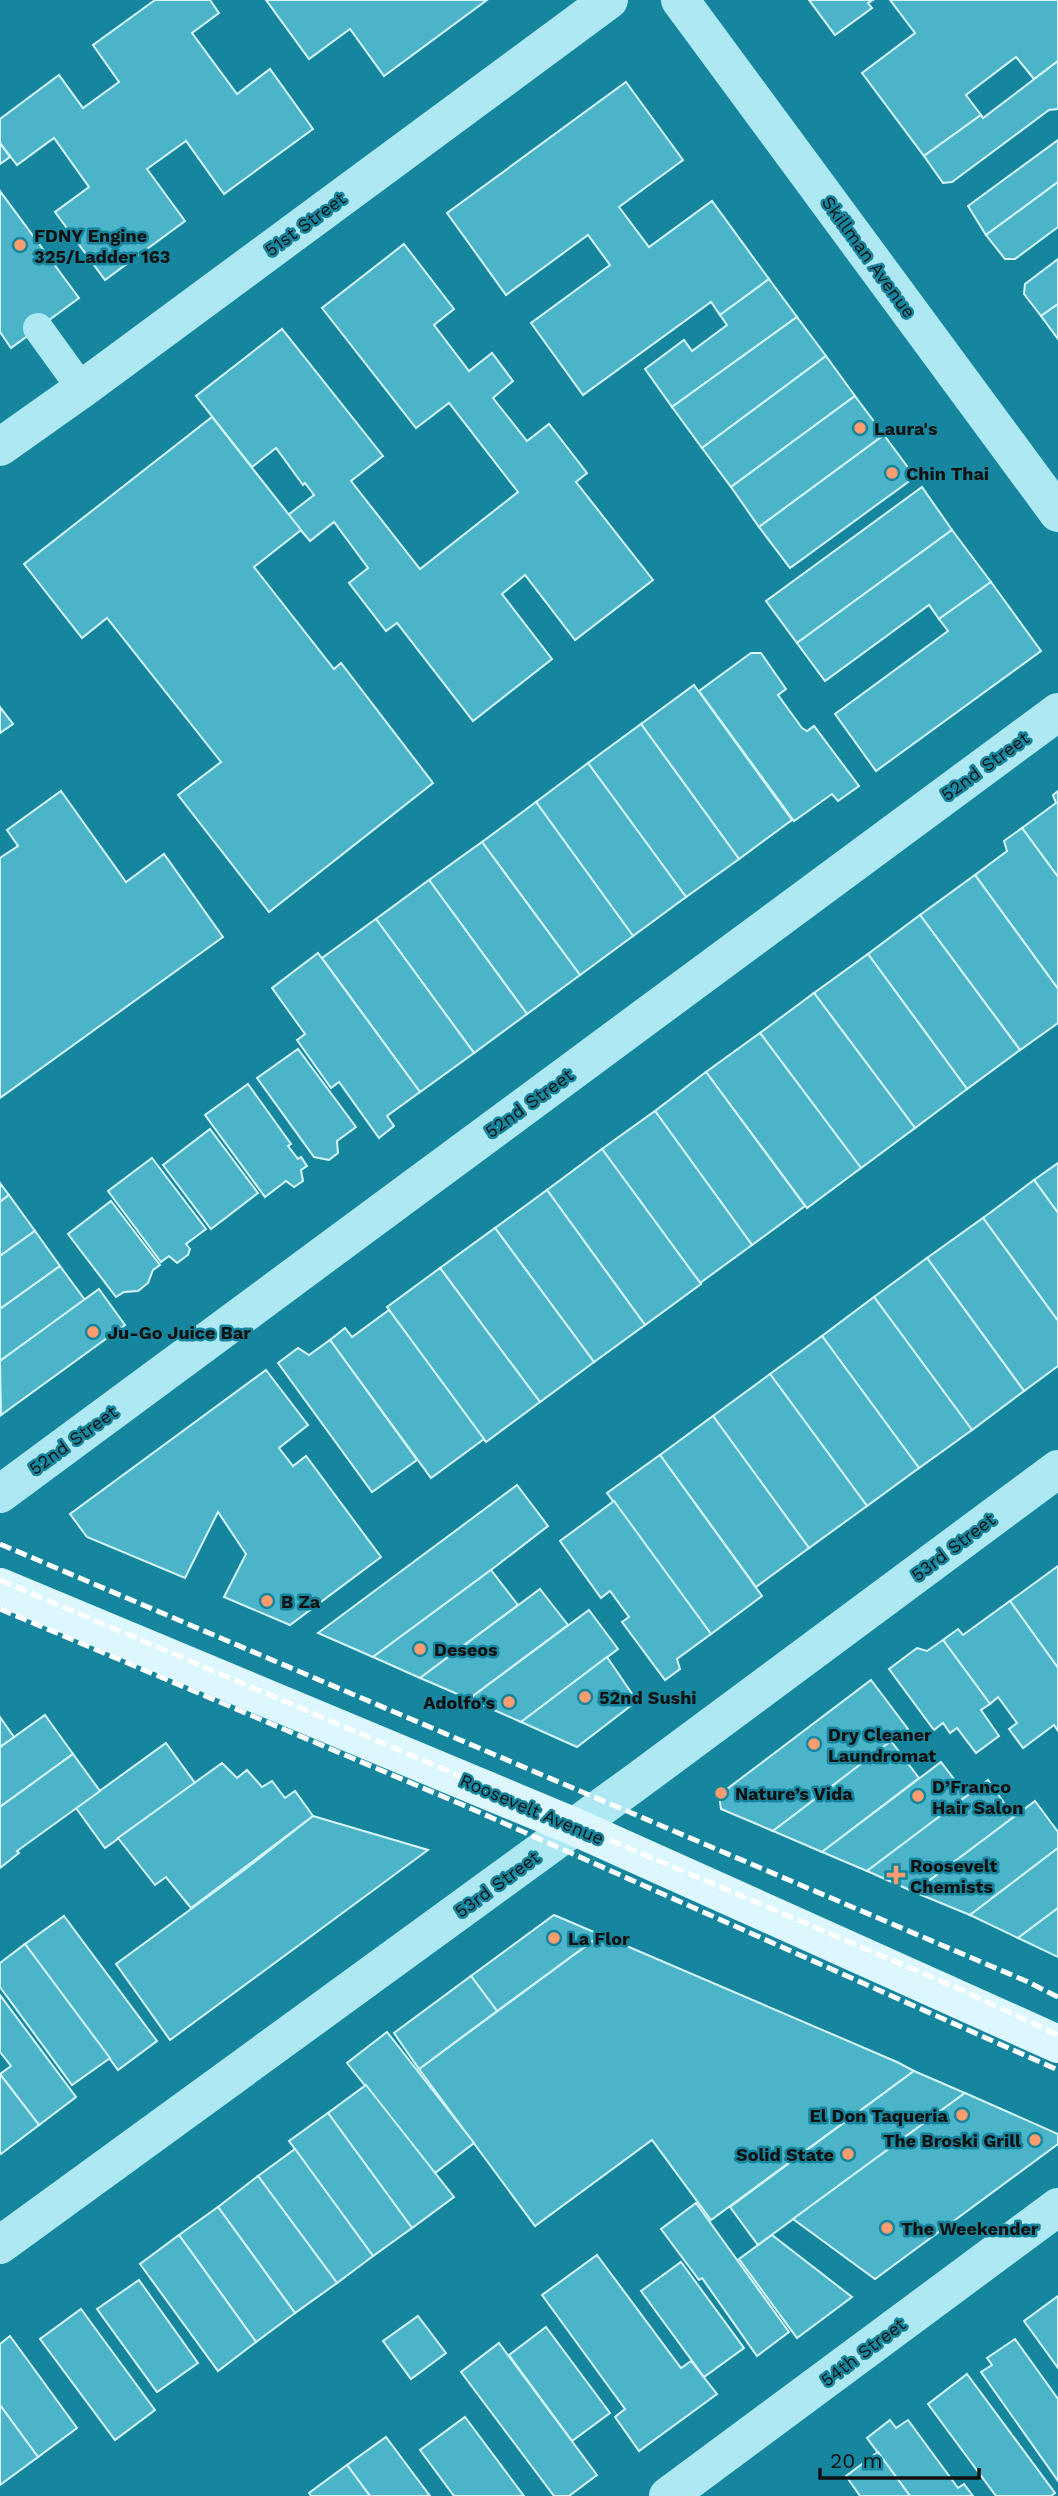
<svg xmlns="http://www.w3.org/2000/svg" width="1058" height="2496" viewBox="0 0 1058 2496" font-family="'Work Sans',sans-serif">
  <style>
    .building { fill: #4bb4c9; stroke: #d5f7fd; stroke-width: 2 }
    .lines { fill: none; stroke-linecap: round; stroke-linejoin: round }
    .lane { stroke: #ade8f3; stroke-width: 30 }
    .street { stroke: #ade8f3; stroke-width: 38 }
    .secondary { stroke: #dcf7fd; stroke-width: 38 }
    .rail { stroke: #fff; stroke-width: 5; stroke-dasharray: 12 5; stroke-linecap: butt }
    .poi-dot { fill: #ff9d6f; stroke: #15869e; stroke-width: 2.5 }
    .labels { text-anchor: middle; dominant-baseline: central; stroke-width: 5; stroke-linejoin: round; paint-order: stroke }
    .street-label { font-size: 18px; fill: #111; stroke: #15869e }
    .poi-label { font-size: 18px; font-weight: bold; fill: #111; stroke: #15869e; text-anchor: start }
  </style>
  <rect width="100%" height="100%" fill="#15869e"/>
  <g class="building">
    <path d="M155,0H210L219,13L192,33L237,94L270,69L313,129L224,194L186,141L147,169L185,221L105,280L55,212L89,187L54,138L17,165L0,143V119L59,75L83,108L119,82L93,45Z"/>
    <path d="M266,0H487L384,76L350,29L309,59Z"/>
    <path d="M809,0H873L868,3L872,8L835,35Z"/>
    <path d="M890,0H1058V61L1034,79L1016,57L966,95L981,115L924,156L862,73L915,33Z"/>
    <path d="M1058,61V109L1049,110L952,182L943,183L924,156L981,115L983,118Z"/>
    <path d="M626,82L683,160L619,207L649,247L712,201L769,279L720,315L711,302L583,395L531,323L610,265L588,235L506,295L447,213Z"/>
    <path d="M1058,140V182L986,235L968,206Z"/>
    <path d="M0,143L10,157L0,164Z"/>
    <path d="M1058,182V227L1015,259H1005L986,235Z"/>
    <path d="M0,191L79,298L11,348L0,332Z"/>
    <path d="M404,244L454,309L434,325L469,371L492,353L513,381L493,398L527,441L549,424L587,473L576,482L653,580L575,640L525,575L502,594L552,659L473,721L397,623L386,631L349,583L368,568L334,522L310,541L288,515L314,495L305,483L303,485L276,448L252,467L196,396L282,329L383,456L351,481L420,569L518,492L449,403L416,428L322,308Z"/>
    <path d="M1058,259V304L1041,316L1024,294L1025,284Z"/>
    <path d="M769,279L797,317L672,407L645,369L684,340L692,351L727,325L720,315Z"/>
    <path d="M1058,304V339L1041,316Z"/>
    <path d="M797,317L826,356L702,448L672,407Z"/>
    <path d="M826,356L855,396L731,487L702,448Z"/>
    <path d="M855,396L884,435L759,527L731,487Z"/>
    <path d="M212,417L301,530L254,567L334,669L341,663L433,783L269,912L178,795L221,762L107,618L82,638L24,564Z"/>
    <path d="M884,435L915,477L790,568L759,527Z"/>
    <path d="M922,487L952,530L797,643L766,601Z"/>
    <path d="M952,530L991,582L939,619L929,605L825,681L797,643Z"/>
    <path d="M991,582L1041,651L876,771L835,714L948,631L939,619Z"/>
    <path d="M751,653H761L786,689L778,695L802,728L807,731L814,726L859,786L838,801L832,794L794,821L699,691Z"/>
    <path d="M694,685L792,820L739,859L641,724Z"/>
    <path d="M0,707L13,724L0,733Z"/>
    <path d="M641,724L739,859L686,897L588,763Z"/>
    <path d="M588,763L686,897L633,936L536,802Z"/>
    <path d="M61,791L126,882L164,854L223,937L0,1098V858L18,846L7,830Z"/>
    <path d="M1058,791V877L1022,828L1056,803L1053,795Z"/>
    <path d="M536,802L633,936L580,975L482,842Z"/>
    <path d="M1022,828L1058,877V989L975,875L1007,851L1004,841Z"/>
    <path d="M482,842L580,975L527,1014L429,880Z"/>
    <path d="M975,875L1058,989V1023L1020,1050L920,915Z"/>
    <path d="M429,880L527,1014L474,1053L376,919Z"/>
    <path d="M920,915L1020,1050L967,1089L868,954Z"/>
    <path d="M376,919L474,1053L420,1092L322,958Z"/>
    <path d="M318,953L420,1092L387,1116L394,1126L379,1138L339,1082L331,1088L297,1040L305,1034L272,988Z"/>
    <path d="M868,954L967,1089L915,1128L814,993Z"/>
    <path d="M814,993L915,1128L861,1168L760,1033Z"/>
    <path d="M760,1033L861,1168L807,1208L706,1072Z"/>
    <path d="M298,1049L356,1127L337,1141L338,1153L329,1160L314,1157L257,1078Z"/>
    <path d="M706,1072L805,1206L752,1245L655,1111Z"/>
    <path d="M248,1084L291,1144L288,1146L298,1159L301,1157L307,1166L301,1170L303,1181L294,1187L286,1181L265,1197L205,1115Z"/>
    <path d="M655,1111L752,1245L700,1283L602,1149Z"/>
    <path d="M210,1129L258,1193L211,1229L163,1165Z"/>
    <path d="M602,1149L701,1284L645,1325L547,1190Z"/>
    <path d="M152,1158L206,1229L186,1244L190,1249L188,1255L177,1263L169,1256L161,1262L108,1191Z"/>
    <path d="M1058,1163V1213L1034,1180Z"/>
    <path d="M1034,1180L1058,1213V1321L983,1218Z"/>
    <path d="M0,1183L9,1195L0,1202Z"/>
    <path d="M547,1190L645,1325L594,1362L495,1228Z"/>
    <path d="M9,1195L35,1231L0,1256V1202Z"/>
    <path d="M111,1201L160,1265L153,1270L148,1283L138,1291L124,1292L116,1297L68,1234Z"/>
    <path d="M983,1218L1058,1321V1366L1024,1391L927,1258Z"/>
    <path d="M495,1228L594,1362L540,1402L440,1268Z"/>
    <path d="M35,1231L60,1266L0,1309V1256Z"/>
    <path d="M927,1258L1024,1391L972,1430L874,1297Z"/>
    <path d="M60,1266L85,1300L0,1361V1309Z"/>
    <path d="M440,1268L540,1402L486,1442L387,1307Z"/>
    <path d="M99,1289L125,1325L1,1415L0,1361Z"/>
    <path d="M874,1297L972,1430L919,1468L822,1336Z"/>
    <path d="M389,1310L484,1439L431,1478L330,1340L345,1328L352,1337Z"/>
    <path d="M822,1336L919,1468L867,1506L770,1374Z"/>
    <path d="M330,1340L417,1460L372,1492L278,1363L298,1348L309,1355Z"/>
    <path d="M266,1370L308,1425L279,1448L293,1466L306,1456L381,1557L290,1625L224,1597L246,1554L218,1512L185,1578L87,1537L70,1514Z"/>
    <path d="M770,1374L867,1506L809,1548L713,1416Z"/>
    <path d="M713,1416L809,1548L756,1587L660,1455Z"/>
    <path d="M660,1455L762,1596L711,1634L607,1493Z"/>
    <path d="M517,1485L548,1526L491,1570L373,1657L318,1633Z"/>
    <path d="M614,1501L711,1634L677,1659L680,1669L665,1680L622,1622L629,1617L610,1591L601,1598L560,1541Z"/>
    <path d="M1058,1566V1668L1010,1601Z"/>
    <path d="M491,1570L518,1605L420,1678L373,1657Z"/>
    <path d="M540,1589L568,1625L469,1699L420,1678Z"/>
    <path d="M1010,1601L1058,1668V1731L1054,1725L1023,1748L1009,1729L1017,1723L998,1697L990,1704L943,1640L958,1629L963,1635Z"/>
    <path d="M589,1610L618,1649L521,1722L469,1699Z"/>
    <path d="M943,1640L990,1704L981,1710L999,1736L976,1753L957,1728L950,1733L943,1723L934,1730L889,1669L917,1648L927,1651Z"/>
    <path d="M607,1657L637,1701L577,1747L521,1722Z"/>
    <path d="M871,1680L908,1729L773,1831L721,1809L719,1795Z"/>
    <path d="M45,1715L73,1754L0,1807V1747Z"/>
    <path d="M0,1717L14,1737L0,1747Z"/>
    <path d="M891,1741L919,1778L822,1852L773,1831Z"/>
    <path d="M166,1743L195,1783L105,1848L76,1808Z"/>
    <path d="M73,1754L100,1791L17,1851L19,1853L0,1868V1807Z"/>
    <path d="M941,1762L967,1796L867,1871L822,1852Z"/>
    <path d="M222,1763L237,1778L247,1770L262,1787L272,1781L285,1798L295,1791L313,1816L191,1908L166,1877L155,1885L118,1838Z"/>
    <path d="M988,1780L1014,1817L914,1892L867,1871Z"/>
    <path d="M1035,1801L1058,1832V1848L970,1915L914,1892Z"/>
    <path d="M313,1816L428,1850L170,2040L116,1964L243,1871Z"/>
    <path d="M1058,1848V1908L1018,1938L970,1915Z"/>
    <path d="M1058,1908V1957L1018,1938Z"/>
    <path d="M554,1915L601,1935L497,2011L471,1976Z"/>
    <path d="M64,1916L157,2041L118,2070L25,1944Z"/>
    <path d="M601,1935L897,2062L914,2071L711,2220L652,2140L535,2226L419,2069Z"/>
    <path d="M25,1944L110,2058L72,2085L0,1987V1963Z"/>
    <path d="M471,1976L497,2011L419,2069L394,2033Z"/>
    <path d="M0,1995L76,2097L39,2125L0,2074L11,2066L0,2052Z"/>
    <path d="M387,2032L474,2143L435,2173L347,2063Z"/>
    <path d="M914,2071L965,2093L758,2245L730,2207Z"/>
    <path d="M0,2074L39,2125L1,2154L0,2153Z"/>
    <path d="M366,2085L454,2197L412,2228L328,2113Z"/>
    <path d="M965,2093L1058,2134V2144L875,2279L793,2219Z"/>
    <path d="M328,2113L412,2228L373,2256L289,2141Z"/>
    <path d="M295,2149L373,2256L337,2283L258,2176Z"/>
    <path d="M258,2176L337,2283L295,2313L218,2207Z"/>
    <path d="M696,2203L789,2332L757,2356L702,2278L699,2280L661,2229Z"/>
    <path d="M218,2207L295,2313L256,2342L179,2235Z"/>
    <path d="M179,2235L256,2342L218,2371L140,2264Z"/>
    <path d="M772,2235L852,2297L797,2338L739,2259Z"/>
    <path d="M597,2255L681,2368L691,2361L717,2394L639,2451L615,2417L625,2409L542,2295Z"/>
    <path d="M681,2262L744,2348L704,2377L641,2291Z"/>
    <path d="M139,2280L198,2363L157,2392L97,2309Z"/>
    <path d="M1058,2296V2368L1024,2321Z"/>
    <path d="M81,2309L155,2410L115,2440L40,2339Z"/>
    <path d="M418,2316L446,2353L411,2379L383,2341Z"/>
    <path d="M546,2327L610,2413L572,2441L509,2355Z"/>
    <path d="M10,2336L77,2428L38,2457L0,2405V2344Z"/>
    <path d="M1015,2339L1058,2399V2481L981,2372L992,2365L987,2358Z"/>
    <path d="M499,2343L597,2475L569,2496H554L461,2372Z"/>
    <path d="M967,2374L1055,2493L1051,2496H996L928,2404Z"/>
    <path d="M0,2405L38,2457L0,2485Z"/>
    <path d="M465,2417L524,2496H454L420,2450Z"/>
    <path d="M890,2420L896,2428L908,2420L958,2488L964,2484L973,2496H910L867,2438Z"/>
    <path d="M386,2437L430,2496H370L347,2465Z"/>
    <path d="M878,2452L910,2496H860L846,2476Z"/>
    <path d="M347,2465L370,2496H311L309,2493Z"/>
  </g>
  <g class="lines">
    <path class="lane" d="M38,328L82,389"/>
    <g class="street">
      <path d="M680,0L1058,513"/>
      <path d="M0,447L82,389L609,0"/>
      <path d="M0,1494L1058,712"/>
      <path d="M0,2245L636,1782L1058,1469"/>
      <path d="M668,2496L1058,2207"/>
    </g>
    <path class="secondary" d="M0,1587L575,1827L1058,2044"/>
    <g class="rail">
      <path d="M0,1544L1026,1981L1058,1997"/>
      <path d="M0,1580L955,1987L1058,2035"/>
      <path d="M0,1609L463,1805L1058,2070"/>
    </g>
  </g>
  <g class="poi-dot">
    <circle cx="20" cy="245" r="7"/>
    <circle cx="860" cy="428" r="7"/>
    <circle cx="892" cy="473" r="7"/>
    <circle cx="93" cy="1332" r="7"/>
    <circle cx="267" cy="1601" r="7"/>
    <circle cx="420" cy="1649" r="7"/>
    <circle cx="585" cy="1697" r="7"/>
    <circle cx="509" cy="1702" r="7"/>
    <circle cx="814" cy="1744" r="7"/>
    <circle cx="721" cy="1793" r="7"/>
    <circle cx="918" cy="1796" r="7"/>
    <path d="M892.5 1864.5h7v7h7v7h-7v7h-7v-7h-7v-7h7z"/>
    <circle cx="554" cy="1938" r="7"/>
    <circle cx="962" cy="2115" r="7"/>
    <circle cx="1035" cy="2140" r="7"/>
    <circle cx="848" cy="2154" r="7"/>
    <circle cx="887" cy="2228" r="7"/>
  </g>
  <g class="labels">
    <g class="street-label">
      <text transform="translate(305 224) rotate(-36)">51st Street</text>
      <text transform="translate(869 257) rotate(54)">Skillman Avenue</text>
      <text transform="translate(985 766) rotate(-36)">52nd Street</text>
      <text transform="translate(529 1103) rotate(-36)">52nd Street</text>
      <text transform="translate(73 1440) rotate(-36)">52nd Street</text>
      <text transform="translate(953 1547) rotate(-37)">53rd Street</text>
      <text transform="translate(532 1809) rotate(23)">Roosevelt Avenue</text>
      <text transform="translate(497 1884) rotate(-36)">53rd Street</text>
      <text transform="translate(863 2352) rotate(-37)">54th Street</text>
    </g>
    <g class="poi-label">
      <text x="34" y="235">FDNY Engine<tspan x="34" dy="21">325/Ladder 163</tspan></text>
      <text x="874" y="428">Laura's</text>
      <text x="906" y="473">Chin Thai</text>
      <text x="107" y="1332">Ju-Go Juice Bar</text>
      <text x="281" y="1601">B Za</text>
      <text x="434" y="1649">Deseos</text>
      <text x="599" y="1697">52nd Sushi</text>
      <text x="495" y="1702" text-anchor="end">Adolfo’s</text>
      <text x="828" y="1734">Dry Cleaner<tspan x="828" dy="21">Laundromat</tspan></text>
      <text x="932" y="1786">D’Franco<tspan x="932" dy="21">Hair Salon</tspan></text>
      <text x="735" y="1793">Nature’s Vida</text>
      <text x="910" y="1865">Roosevelt<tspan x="910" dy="21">Chemists</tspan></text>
      <text x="568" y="1938">La Flor</text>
      <text x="948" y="2115" text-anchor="end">El Don Taqueria</text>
      <text x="1021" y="2140" text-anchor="end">The Broski Grill</text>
      <text x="834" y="2154" text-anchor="end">Solid State</text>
      <text x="901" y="2228">The Weekender</text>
    </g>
  </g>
  <path d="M820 2468v10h159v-10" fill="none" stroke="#111111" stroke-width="3.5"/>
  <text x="830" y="2468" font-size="21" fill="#111111" stroke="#15869e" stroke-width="5" paint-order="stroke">20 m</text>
</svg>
